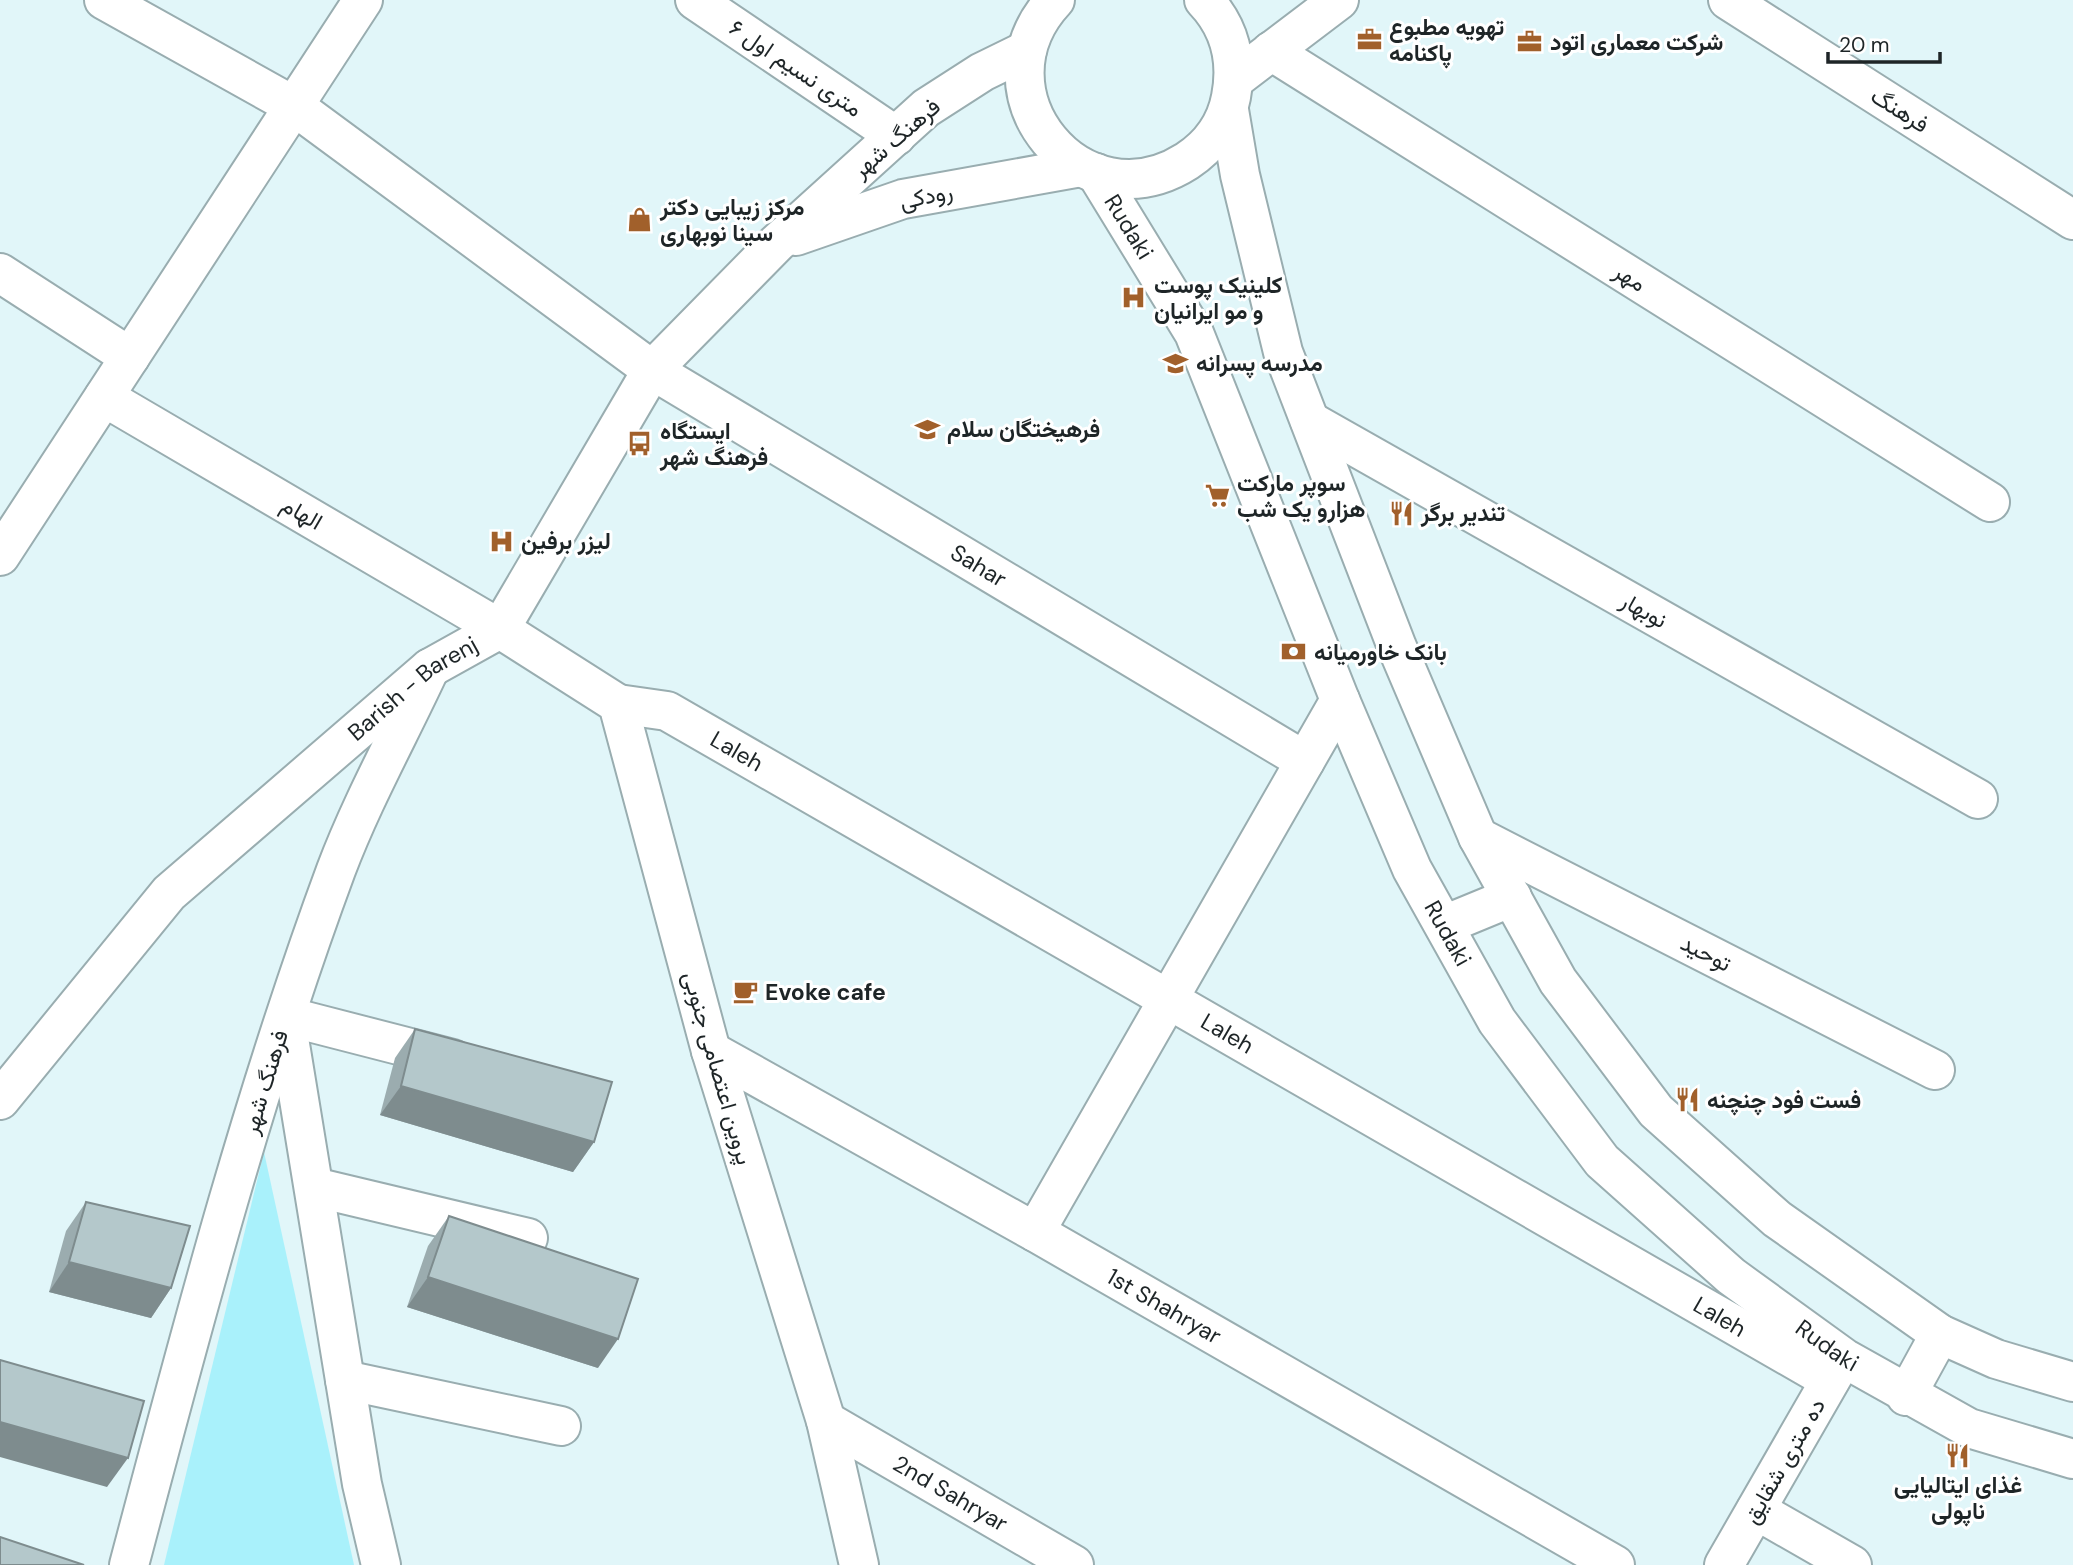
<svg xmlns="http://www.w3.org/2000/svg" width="2073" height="1565" viewBox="0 0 2073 1565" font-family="'DM Sans',Vazirmatn,sans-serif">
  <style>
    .green { fill: #a9f1fb }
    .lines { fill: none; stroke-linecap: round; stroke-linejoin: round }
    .minor-casing { stroke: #99adb0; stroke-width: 42 }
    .major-casing { stroke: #99adb0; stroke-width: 42 }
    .minor { stroke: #fff; stroke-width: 38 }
    .major { stroke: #fff; stroke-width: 38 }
    .wall { fill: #9bacaf }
    .shaded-wall { fill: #7e8c8e }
    .building { fill: #b4c8cb; stroke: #7e8c8e; stroke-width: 2 }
    .labels { text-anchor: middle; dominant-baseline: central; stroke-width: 6; stroke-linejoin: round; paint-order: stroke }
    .poi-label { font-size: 23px; font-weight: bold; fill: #1e2527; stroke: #fff; text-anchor: start }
    .street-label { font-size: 23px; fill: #1e2527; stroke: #fff }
  </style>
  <rect width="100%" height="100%" fill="#e1f6f9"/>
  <path class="green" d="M264,1152L354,1565H164Z"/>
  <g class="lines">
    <defs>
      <g id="minor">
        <path id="s1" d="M104,0L294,106L652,370L1305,761"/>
        <path d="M695,0L896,136"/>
        <path d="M1728,0L2073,220"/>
        <path d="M1271,51L1990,502"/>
        <path d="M0,273L130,357"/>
        <path d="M104,397L500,629"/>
        <path d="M1310,421L1978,799"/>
        <path d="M0,556L363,0"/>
        <path id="s2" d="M618,704L667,711L1830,1380"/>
        <path d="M1478,837L1935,1070"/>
        <path d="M286,1016L453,1059"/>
        <path d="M287,1026L362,1484L381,1565"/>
        <path id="s3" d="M711,1051L1035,1232L1615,1565"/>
        <path d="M314,1187L528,1238"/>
        <path d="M1035,1232L1340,700"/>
        <path d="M345,1380L561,1426"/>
        <path id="s4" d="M826,1421L1074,1565"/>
        <path d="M1756,1510L1852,1565"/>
        <path d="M129,1565C191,1331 252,1097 336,870C362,801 399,735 430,668"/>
        <path d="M1724,1565L1842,1360"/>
      </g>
      <g id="major">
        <path d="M1055,0C969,92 1082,228 1187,161C1210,146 1226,124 1231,97C1238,61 1230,27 1204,0"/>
        <path d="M1235,79L1339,0"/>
        <path d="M1229,110L1240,175L1283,352L1397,647L1478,837L1558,981L1656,1111L1777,1219L1940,1334L1996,1359L2073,1382"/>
        <path id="s5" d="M1096,173L1194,333L1340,700L1412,869L1497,1021L1602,1161L1731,1276L1844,1358L1969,1428L2073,1459"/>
        <path d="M796,236L903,199L1081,167"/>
        <path d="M500,629L618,704L711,1051L826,1421L859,1565"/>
        <path d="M1444,925L1512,897"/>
        <path id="s6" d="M0,1100L169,893L430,668L500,629L652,370L777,243L926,108L982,72L1027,50"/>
        <path d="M1906,1396L1940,1334"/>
      </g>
    </defs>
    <use href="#minor" class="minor-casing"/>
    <use href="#major" class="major-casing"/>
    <use href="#minor" class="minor"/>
    <use href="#major" class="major"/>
  </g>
  <g class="wall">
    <path d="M415,1029L594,1142L573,1172L380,1115L395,1058Z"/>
    <path d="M86,1202L171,1288L151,1318L49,1292L66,1231Z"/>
    <path d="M449,1216L598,1368L407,1307L428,1246Z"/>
  </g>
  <g class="shaded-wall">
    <path d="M401,1086L594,1142L573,1172L380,1115Z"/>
    <path d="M69,1262L171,1288L151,1318L49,1292Z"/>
    <path d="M428,1277L618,1339L598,1368L407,1307Z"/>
    <path d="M0,1422L128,1458L107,1487L0,1457Z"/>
  </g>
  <g class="building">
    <path d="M415,1029L612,1082L594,1142L401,1086Z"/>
    <path d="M86,1202L190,1226L171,1288L69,1262Z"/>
    <path d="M449,1216L638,1279L618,1339L428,1277Z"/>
    <path d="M0,1360L144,1401L128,1458L0,1422Z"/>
    <path d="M0,1537L84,1565H0Z"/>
  </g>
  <defs>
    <symbol id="office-bare" viewBox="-9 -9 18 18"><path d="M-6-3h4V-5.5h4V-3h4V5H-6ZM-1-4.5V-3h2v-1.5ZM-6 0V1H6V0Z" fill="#a1602b" stroke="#fff" stroke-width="2.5" paint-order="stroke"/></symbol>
    <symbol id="shop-bare" viewBox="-9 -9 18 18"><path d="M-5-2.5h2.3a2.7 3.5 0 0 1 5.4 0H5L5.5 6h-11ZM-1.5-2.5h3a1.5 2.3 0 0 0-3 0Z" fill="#a1602b" stroke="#fff" stroke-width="2.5" paint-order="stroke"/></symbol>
    <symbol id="hospital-bare" viewBox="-9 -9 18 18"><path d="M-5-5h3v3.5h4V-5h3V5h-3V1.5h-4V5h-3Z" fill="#a1602b" stroke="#fff" stroke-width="2.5" paint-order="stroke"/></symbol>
    <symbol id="school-bare" viewBox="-9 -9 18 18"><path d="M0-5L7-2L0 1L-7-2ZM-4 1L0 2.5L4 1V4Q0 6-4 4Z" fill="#a1602b" stroke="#fff" stroke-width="2.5" paint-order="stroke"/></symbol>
    <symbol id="bus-bare" viewBox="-9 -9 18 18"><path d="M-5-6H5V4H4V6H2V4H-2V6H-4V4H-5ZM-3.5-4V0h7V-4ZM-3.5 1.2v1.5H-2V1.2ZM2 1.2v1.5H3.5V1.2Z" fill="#a1602b" stroke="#fff" stroke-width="2.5" paint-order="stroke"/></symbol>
    <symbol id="supermarket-bare" viewBox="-9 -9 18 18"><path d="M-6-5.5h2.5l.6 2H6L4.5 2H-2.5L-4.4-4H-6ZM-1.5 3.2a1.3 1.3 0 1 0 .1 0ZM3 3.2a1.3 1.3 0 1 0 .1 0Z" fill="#a1602b" stroke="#fff" stroke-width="2.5" paint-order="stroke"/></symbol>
    <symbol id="restaurant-bare" viewBox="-9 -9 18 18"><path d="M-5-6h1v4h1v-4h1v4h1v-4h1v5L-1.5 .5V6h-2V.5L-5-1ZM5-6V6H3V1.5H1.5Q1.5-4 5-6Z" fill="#a1602b" stroke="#fff" stroke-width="2.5" paint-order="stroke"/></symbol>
    <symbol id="bank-bare" viewBox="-9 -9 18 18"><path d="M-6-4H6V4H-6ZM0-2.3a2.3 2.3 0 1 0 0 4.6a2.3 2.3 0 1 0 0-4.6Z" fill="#a1602b" stroke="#fff" stroke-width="2.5" paint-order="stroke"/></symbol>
    <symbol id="cafe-bare" viewBox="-9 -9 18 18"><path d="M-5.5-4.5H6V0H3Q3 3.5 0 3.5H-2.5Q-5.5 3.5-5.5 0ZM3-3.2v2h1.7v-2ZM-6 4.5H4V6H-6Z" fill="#a1602b" stroke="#fff" stroke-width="2.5" paint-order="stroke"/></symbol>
  </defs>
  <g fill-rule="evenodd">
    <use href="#office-bare" x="1352" y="22" width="35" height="35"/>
    <use href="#office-bare" x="1512" y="24" width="35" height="35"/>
    <use href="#shop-bare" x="622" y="202" width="35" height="35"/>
    <use href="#hospital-bare" x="1116" y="280" width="35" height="35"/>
    <use href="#school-bare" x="1158" y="346" width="35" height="35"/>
    <use href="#school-bare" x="910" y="412" width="35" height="35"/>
    <use href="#bus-bare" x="622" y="426" width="35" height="35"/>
    <use href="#supermarket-bare" x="1200" y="478" width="35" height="35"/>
    <use href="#restaurant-bare" x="1384" y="496" width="35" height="35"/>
    <use href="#hospital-bare" x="484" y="524" width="35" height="35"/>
    <use href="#bank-bare" x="1276" y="634" width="35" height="35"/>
    <use href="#cafe-bare" x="728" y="974" width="35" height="35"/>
    <use href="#restaurant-bare" x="1670" y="1082" width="35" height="35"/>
    <use href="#restaurant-bare" x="1940" y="1438" width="35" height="35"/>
  </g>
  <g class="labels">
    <g class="poi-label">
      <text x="1389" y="27">تهویه مطبوع<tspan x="1389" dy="26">پاکنامه</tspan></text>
      <text x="1550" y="42">شرکت معماری اتود</text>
      <text x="660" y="207">مرکز زیبایی دکتر<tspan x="660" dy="26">سینا نوبهاری</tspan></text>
      <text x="1154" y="285">کلینیک پوست<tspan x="1154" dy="26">و مو ایرانیان</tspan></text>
      <text x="1196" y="363">مدرسه پسرانه</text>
      <text x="947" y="429">فرهیختگان سلام</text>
      <text x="660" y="431">ایستگاه<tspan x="660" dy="26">فرهنگ شهر</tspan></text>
      <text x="1237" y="483">سوپر مارکت<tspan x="1237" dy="26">هزارو یک شب</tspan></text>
      <text x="1421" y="513">تندیر برگر</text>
      <text x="521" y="541">لیزر برفین</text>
      <text x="1314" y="652">بانک خاورمیانه</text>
      <text x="765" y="992">Evoke cafe</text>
      <text x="1707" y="1100">فست فود چنچنه</text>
      <text x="1958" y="1485" text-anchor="middle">غذای ایتالیایی<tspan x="1958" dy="26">ناپولی</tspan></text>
    </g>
    <g class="street-label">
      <text transform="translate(796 68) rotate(34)">۶ متری نسیم اول</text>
      <text transform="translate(1900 110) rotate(32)">فرهنگ</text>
      <text transform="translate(896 138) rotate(-41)">فرهنگ شهر</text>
      <text transform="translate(926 196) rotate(-12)">رودکی</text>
      <text stroke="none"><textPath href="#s5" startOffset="63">Rudaki</textPath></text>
      <text transform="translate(1630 277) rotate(32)">مهر</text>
      <text transform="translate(302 513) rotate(30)">الهام</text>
      <text stroke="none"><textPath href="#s1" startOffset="1043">Sahar</textPath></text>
      <text transform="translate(1644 610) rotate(29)">نوبهار</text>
      <text stroke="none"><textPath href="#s6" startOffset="586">Barish - Barenj</textPath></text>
      <text stroke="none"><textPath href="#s2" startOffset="130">Laleh</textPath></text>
      <text stroke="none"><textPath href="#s5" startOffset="840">Rudaki</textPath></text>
      <text transform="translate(1706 953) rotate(27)">توحید</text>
      <text stroke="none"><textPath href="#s2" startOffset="696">Laleh</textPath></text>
      <text transform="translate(718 1068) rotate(74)">پروین اعتصامی جنوبی</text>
      <text transform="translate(265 1082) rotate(-73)">فرهنگ شهر</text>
      <text stroke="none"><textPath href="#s3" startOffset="520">1st Shahryar</textPath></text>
      <text stroke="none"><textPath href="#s2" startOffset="1264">Laleh</textPath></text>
      <text stroke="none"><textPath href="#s5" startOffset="1407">Rudaki</textPath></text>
      <text transform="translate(1784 1461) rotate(-60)">ده متری شقایق</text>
      <text stroke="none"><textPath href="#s4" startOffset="144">2nd Sahryar</textPath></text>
    </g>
  </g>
  <path d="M1828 52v10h112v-10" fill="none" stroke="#1e2527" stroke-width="3.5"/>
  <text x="1839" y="52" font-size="21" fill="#1e2527" stroke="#ffffff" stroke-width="5" paint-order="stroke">20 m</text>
</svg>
